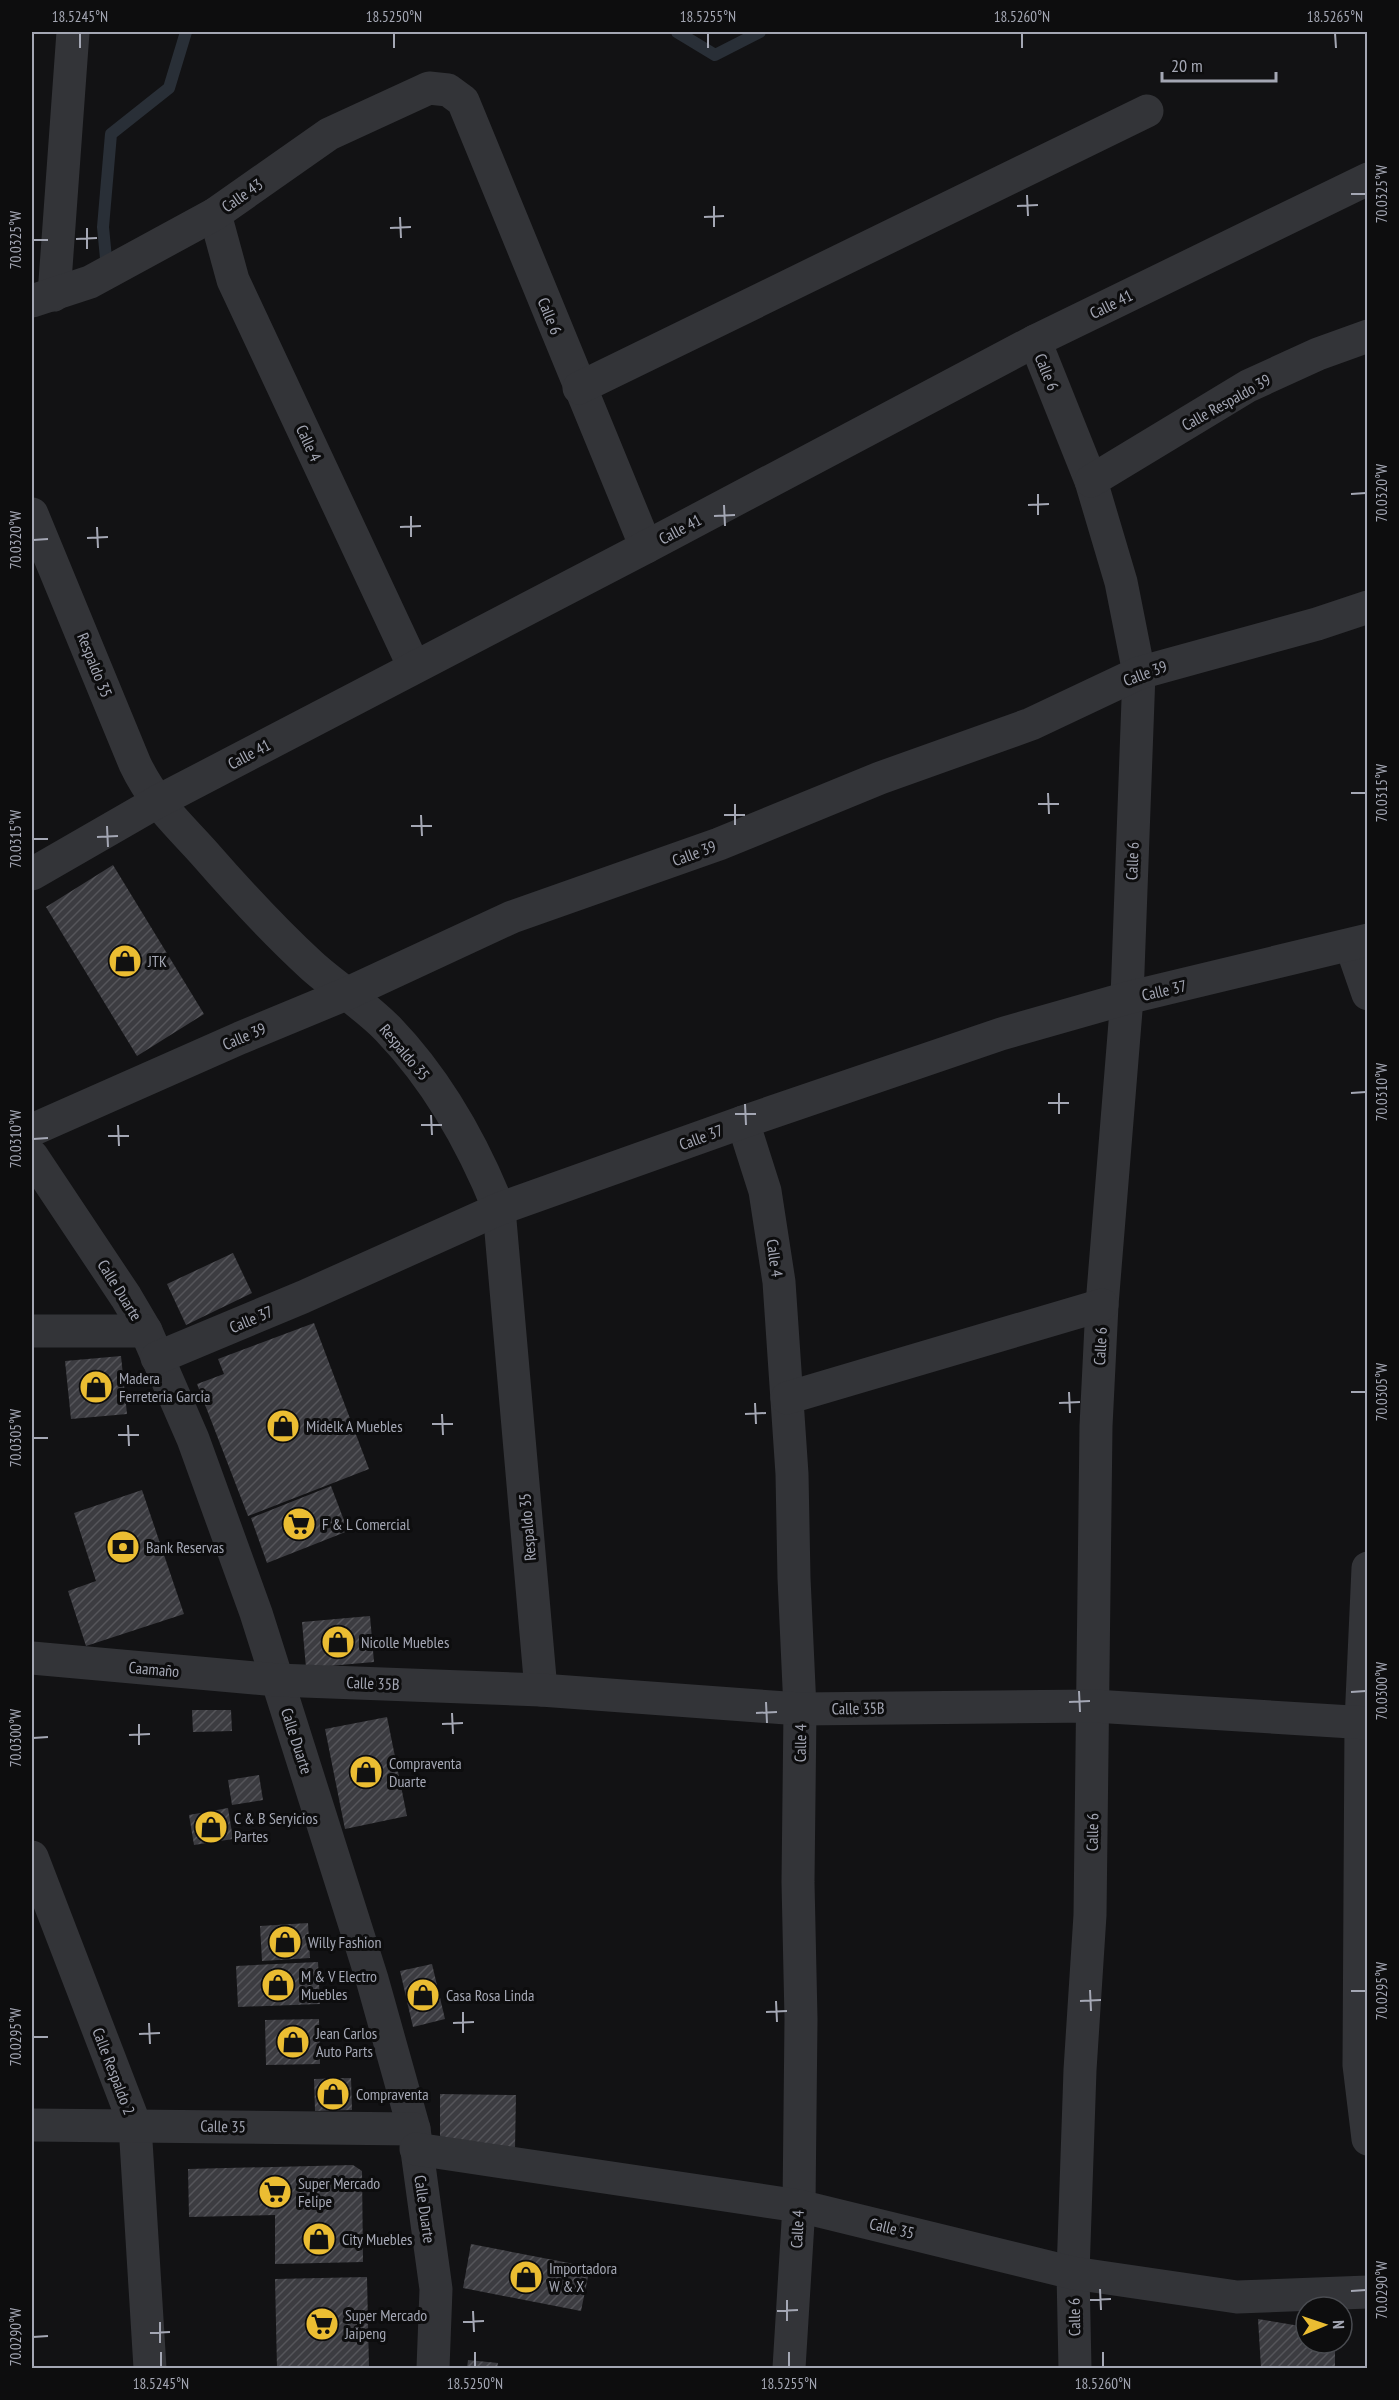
<svg xmlns="http://www.w3.org/2000/svg" width="1399" height="2400" viewBox="0 0 1399 2400" font-family="'PT Sans Narrow',sans-serif">
  <style>
    .lines { fill: none; stroke-linecap: round; stroke-linejoin: round }
    .stream { stroke: #292f37; stroke-width: 12 }
    .building { fill: url(#building-hatch) }
    .minor { stroke: #333438; stroke-width: 33 }
    .ticks { fill: none; stroke: #a4a7b4; stroke-width: 2 }
    .labels { text-anchor: middle; dominant-baseline: central; stroke-width: 6; stroke-linejoin: round; paint-order: stroke }
    .street-label { font-size: 16px; fill: #a4a7b4; stroke: #0d0d0e }
    .poi-label { font-size: 16px; fill: #a4a7b4; stroke: #0d0d0e; text-anchor: start }
    .neatline { fill: none; stroke: #a4a7b4; stroke-width: 2 }
    .ticks-label { font-size: 15px; text-anchor: middle; fill: #a4a7b4 }
  </style>
  <defs>
    <pattern id="building-hatch" width="6" height="6" patternUnits="userSpaceOnUse" patternTransform="scale(1.5)"><rect width="6" height="6" fill="#3c3c41"/><path d="M-1 1l2-2M0 6l6-6M5 7l2-2" fill="none" stroke="#55555a"/></pattern>
  </defs>
  <rect width="100%" height="100%" fill="#121214"/>
  <g class="lines">
    <g class="stream">
      <path d="M677,32L715,55L760,32"/>
      <path d="M107,269L103,227L111,134L169,88L186,32"/>
    </g>
  </g>
  <g class="building">
    <path d="M113,865L204,1014L137,1056L46,907Z"/>
    <path d="M233,1253L252,1293L186,1325L167,1284Z"/>
    <path d="M314,1323L369,1469L248,1516L197,1384L224,1374L218,1359Z"/>
    <path d="M121,1356L127,1414L71,1419L65,1361Z"/>
    <path d="M331,1486L348,1531L267,1563L251,1518Z"/>
    <path d="M142,1490L184,1614L86,1646L68,1591L96,1581L74,1513Z"/>
    <path d="M370,1616L374,1662L306,1668L302,1622Z"/>
    <path d="M192,1710H231L232,1731L193,1732Z"/>
    <path d="M387,1717L407,1816L345,1829L325,1729Z"/>
    <path d="M259,1775L263,1800L232,1805L228,1780Z"/>
    <path d="M228,1808L233,1839L194,1845L189,1815Z"/>
    <path d="M308,1923L310,1958L262,1961L260,1926Z"/>
    <path d="M318,1962L320,2004L238,2007L236,1966Z"/>
    <path d="M432,1964L445,2019L413,2027L400,1971Z"/>
    <path d="M319,2019L320,2064L266,2065L265,2020Z"/>
    <path d="M351,2078L352,2110L315,2111L314,2079Z"/>
    <path d="M440,2094L516,2095L515,2148L440,2147Z"/>
    <path d="M353,2165L362,2171L363,2262L275,2264V2215L189,2217L188,2169Z"/>
    <path d="M471,2244L590,2267L581,2311L463,2288Z"/>
    <path d="M367,2277L369,2368H277L275,2279Z"/>
    <path d="M1258,2319L1306,2327V2343H1335V2368H1261Z"/>
    <path d="M468,2360L498,2363L497,2368H467Z"/>
  </g>
  <g class="lines">
    <g class="minor">
      <path d="M215,214L233,280L414,667"/>
      <path d="M54,295L73,32"/>
      <path d="M32,301L90,282L215,214L329,134L429,88L448,90L463,101L646,547"/>
      <path d="M1035,341L1091,481L1121,582L1139,673L1127,998L1102,1305L1096,1426L1090,1915L1080,2070L1073,2273L1075,2368"/>
      <path d="M579,388L1147,111"/>
      <path d="M1091,481L1248,386L1318,354L1368,336"/>
      <path d="M32,514L135,764C153,802 177,823 204,853C238,892 273,930 311,965C335,987 365,1005 388,1029C437,1080 473,1144 499,1209L541,1690"/>
      <path d="M32,874L157,802L646,547L1035,341L1368,179"/>
      <path d="M1351,945L1368,994"/>
      <path d="M743,1122L765,1191L779,1282L792,1474L794,1578L800,1709L798,1882L801,2019L799,2206L789,2368"/>
      <path d="M32,1130L240,1038L346,994L512,917L719,844L880,778L1031,724L1139,673L1317,624L1368,607"/>
      <path d="M32,1156L126,1297L146,1331L193,1439L256,1613L372,1979L414,2129L436,2289L433,2368"/>
      <path d="M32,1331H146"/>
      <path d="M157,1358L303,1297L499,1209L743,1122L1001,1034L1127,998L1368,940"/>
      <path d="M787,1398L1102,1305"/>
      <path d="M1368,1568L1361,1722L1359,2065L1368,2139"/>
      <path d="M32,1658L277,1680L541,1690L800,1709L1094,1706L1368,1723"/>
      <path d="M32,1857L135,2125L150,2368"/>
      <path d="M32,2125L414,2129"/>
      <path d="M416,2149L799,2206L1073,2273L1237,2297L1368,2292"/>
    </g>
  </g>
  <path class="ticks" d="M80,33V48M394,33V48M708,33V48M1022,33V48M1335,33L1336,48M1351,194H1366M1027,195L1028,216M714,206V227M1017,206L1038,205M400,217L401,238M704,217L724,216M87,228V249M390,228L411,227M76,239L97,238M33,240H48M1038,494V515M1351,494L1366,493M724,505L725,526M1028,505L1049,504M411,516V537M714,516L735,515M97,527L98,548M400,527L421,526M87,538L108,537M33,540L48,539M1048,793L1049,814M1351,793H1366M735,804V825M1038,804H1059M421,815L422,836M724,815H745M107,826L108,847M411,826H432M97,837L118,836M33,839H48M1059,1093V1114M1351,1093L1366,1092M1048,1103H1069M745,1104L746,1125M735,1114H756M431,1115L432,1135M118,1125L119,1146M421,1125H442M108,1136H129M33,1139L48,1138M1069,1392L1070,1413M1351,1392H1366M755,1403L756,1424M1059,1403L1080,1402M442,1414L443,1435M745,1414L766,1413M432,1424H453M128,1425L129,1446M118,1435H139M33,1438H48M1079,1691L1080,1712M1351,1692L1366,1691M766,1702L767,1723M1069,1702L1090,1701M452,1713L453,1734M756,1713L777,1712M139,1724V1745M442,1724L463,1723M129,1735L150,1734M33,1738L48,1737M1090,1990L1091,2011M1351,1991H1366M776,2001L777,2022M1080,2001L1101,2000M463,2012V2033M766,2012L787,2011M149,2023L150,2044M453,2023L474,2022M139,2034L160,2033M33,2037H48M1100,2289L1101,2310M1351,2291L1366,2290M787,2300V2321M1090,2300L1111,2299M473,2311L474,2332M777,2311L798,2310M160,2322V2343M463,2322L484,2321M150,2333L170,2332M33,2337L48,2336M161,2352V2367M475,2352V2367M789,2352V2367M1103,2352V2367"/>
  <defs>
    <symbol id="shop-disc" viewBox="-11 -11 22 22"><circle r="9.5" fill="#ebbd32" stroke="#0d0d0e"/><path d="M-5-2.5h2.3a2.7 3.5 0 0 1 5.4 0H5L5.5 6h-11ZM-1.5-2.5h3a1.5 2.3 0 0 0-3 0Z" fill="#111"/></symbol>
    <symbol id="supermarket-disc" viewBox="-11 -11 22 22"><circle r="9.5" fill="#ebbd32" stroke="#0d0d0e"/><path d="M-6-5.5h2.5l.6 2H6L4.5 2H-2.5L-4.4-4H-6ZM-1.5 3.2a1.3 1.3 0 1 0 .1 0ZM3 3.2a1.3 1.3 0 1 0 .1 0Z" fill="#111"/></symbol>
    <symbol id="bank-disc" viewBox="-11 -11 22 22"><circle r="9.5" fill="#ebbd32" stroke="#0d0d0e"/><path d="M-6-4H6V4H-6ZM0-2.3a2.3 2.3 0 1 0 0 4.6a2.3 2.3 0 1 0 0-4.6Z" fill="#111"/></symbol>
  </defs>
  <g fill-rule="evenodd">
    <use href="#shop-disc" x="106" y="942" width="38" height="38"/>
    <use href="#shop-disc" x="77" y="1368" width="38" height="38"/>
    <use href="#shop-disc" x="264" y="1407" width="38" height="38"/>
    <use href="#supermarket-disc" x="280" y="1505" width="38" height="38"/>
    <use href="#bank-disc" x="104" y="1528" width="38" height="38"/>
    <use href="#shop-disc" x="319" y="1623" width="38" height="38"/>
    <use href="#shop-disc" x="347" y="1753" width="38" height="38"/>
    <use href="#shop-disc" x="192" y="1808" width="38" height="38"/>
    <use href="#shop-disc" x="266" y="1923" width="38" height="38"/>
    <use href="#shop-disc" x="259" y="1966" width="38" height="38"/>
    <use href="#shop-disc" x="404" y="1976" width="38" height="38"/>
    <use href="#shop-disc" x="274" y="2023" width="38" height="38"/>
    <use href="#shop-disc" x="314" y="2075" width="38" height="38"/>
    <use href="#supermarket-disc" x="256" y="2173" width="38" height="38"/>
    <use href="#shop-disc" x="300" y="2220" width="38" height="38"/>
    <use href="#shop-disc" x="507" y="2258" width="38" height="38"/>
    <use href="#supermarket-disc" x="303" y="2305" width="38" height="38"/>
  </g>
  <g class="labels">
    <g class="street-label">
      <text transform="translate(242 195) rotate(-35)">Calle 43</text>
      <text transform="translate(1111 304) rotate(-26)">Calle 41</text>
      <text transform="translate(550 316) rotate(68)">Calle 6</text>
      <text transform="translate(1047 372) rotate(68)">Calle 6</text>
      <text transform="translate(1226 402) rotate(-29)">Calle Respaldo 39</text>
      <text transform="translate(309 443) rotate(65)">Calle 4</text>
      <text transform="translate(680 529) rotate(-28)">Calle 41</text>
      <text transform="translate(95 665) rotate(68)">Respaldo 35</text>
      <text transform="translate(1145 673) rotate(-20)">Calle 39</text>
      <text transform="translate(249 754) rotate(-28)">Calle 41</text>
      <text transform="translate(694 853) rotate(-20)">Calle 39</text>
      <text transform="translate(1132 861) rotate(-88)">Calle 6</text>
      <text transform="translate(1164 990) rotate(-13)">Calle 37</text>
      <text transform="translate(244 1036) rotate(-23)">Calle 39</text>
      <text transform="translate(405 1052) rotate(50)">Respaldo 35</text>
      <text transform="translate(701 1137) rotate(-20)">Calle 37</text>
      <text transform="translate(775 1258) rotate(82)">Calle 4</text>
      <text transform="translate(120 1290) rotate(58)">Calle Duarte</text>
      <text transform="translate(251 1319) rotate(-23)">Calle 37</text>
      <text transform="translate(1100 1346) rotate(-87)">Calle 6</text>
      <text transform="translate(527 1527) rotate(-95)">Respaldo 35</text>
      <text transform="translate(154 1669) rotate(5)">Caamaño</text>
      <text transform="translate(373 1683) rotate(2)">Calle 35B</text>
      <text transform="translate(858 1708) rotate(-1)">Calle 35B</text>
      <text transform="translate(297 1741) rotate(72)">Calle Duarte</text>
      <text transform="translate(800 1743) rotate(-89)">Calle 4</text>
      <text transform="translate(1092 1832) rotate(-89)">Calle 6</text>
      <text transform="translate(114 2071) rotate(69)">Calle Respaldo 2</text>
      <text transform="translate(223 2126) rotate(1)">Calle 35</text>
      <text transform="translate(425 2209) rotate(82)">Calle Duarte</text>
      <text transform="translate(892 2228) rotate(13)">Calle 35</text>
      <text transform="translate(797 2229) rotate(-87)">Calle 4</text>
      <text transform="translate(1074 2317) rotate(-91)">Calle 6</text>
    </g>
    <g class="poi-label">
      <text x="148" y="961">JTK</text>
      <text x="119" y="1378">Madera<tspan x="119" dy="18">Ferreteria Garcia</tspan></text>
      <text x="306" y="1426">Midelk A Muebles</text>
      <text x="322" y="1524">F &amp; L Comercial</text>
      <text x="146" y="1547">Bank Reservas</text>
      <text x="361" y="1642">Nicolle Muebles</text>
      <text x="389" y="1763">Compraventa<tspan x="389" dy="18">Duarte</tspan></text>
      <text x="234" y="1818">C &amp; B Seryicios<tspan x="234" dy="18">Partes</tspan></text>
      <text x="308" y="1942">Willy Fashion</text>
      <text x="301" y="1976">M &amp; V Electro<tspan x="301" dy="18">Muebles</tspan></text>
      <text x="446" y="1995">Casa Rosa Linda</text>
      <text x="316" y="2033">Jean Carlos<tspan x="316" dy="18">Auto Parts</tspan></text>
      <text x="356" y="2094">Compraventa</text>
      <text x="298" y="2183">Super Mercado<tspan x="298" dy="18">Felipe</tspan></text>
      <text x="342" y="2239">City Muebles</text>
      <text x="549" y="2268">Importadora<tspan x="549" dy="18">W &amp; X</tspan></text>
      <text x="345" y="2315">Super Mercado<tspan x="345" dy="18">Jaipeng</tspan></text>
    </g>
  </g>
  <rect width="1399" height="2400" fill="none" stroke="#0d0d0e" stroke-width="66"/>
  <g transform="translate(1324 2325) rotate(88)"><circle r="28" fill="#0d0d0e" stroke="#494b50" stroke-width="1.5"/>
  <path d="M0-4.5L10 22L0 15L-10 22Z" fill="#ebbd32"/>
  <text y="-9" font-size="16" font-weight="bold" text-anchor="middle" fill="#a4a7b4">N</text>
  </g>
  <path d="M1162 72v9h114v-9" fill="none" stroke="#a4a7b4" stroke-width="3"/>
  <text x="1171" y="72" font-size="18" fill="#a4a7b4" stroke="#0d0d0e" stroke-width="4.5" paint-order="stroke">20 m</text>
  <rect x="33" y="33" width="1333" height="2334" class="neatline"/>
  <g class="ticks-label">
    <text x="80" y="22">18.5245°N</text>
    <text x="394" y="22">18.5250°N</text>
    <text x="708" y="22">18.5255°N</text>
    <text x="1022" y="22">18.5260°N</text>
    <text x="1335" y="22">18.5265°N</text>
    <text transform="translate(1382 194) rotate(-90)" y="5">70.0325°W</text>
    <text transform="translate(16 240) rotate(-90)" y="5">70.0325°W</text>
    <text transform="translate(1382 493) rotate(-90)" y="5">70.0320°W</text>
    <text transform="translate(16 540) rotate(-90)" y="5">70.0320°W</text>
    <text transform="translate(1382 793) rotate(-90)" y="5">70.0315°W</text>
    <text transform="translate(16 839) rotate(-90)" y="5">70.0315°W</text>
    <text transform="translate(1382 1092) rotate(-90)" y="5">70.0310°W</text>
    <text transform="translate(16 1139) rotate(-90)" y="5">70.0310°W</text>
    <text transform="translate(1382 1392) rotate(-90)" y="5">70.0305°W</text>
    <text transform="translate(16 1438) rotate(-90)" y="5">70.0305°W</text>
    <text transform="translate(1382 1691) rotate(-90)" y="5">70.0300°W</text>
    <text transform="translate(16 1738) rotate(-90)" y="5">70.0300°W</text>
    <text transform="translate(1382 1991) rotate(-90)" y="5">70.0295°W</text>
    <text transform="translate(16 2037) rotate(-90)" y="5">70.0295°W</text>
    <text transform="translate(1382 2290) rotate(-90)" y="5">70.0290°W</text>
    <text transform="translate(16 2337) rotate(-90)" y="5">70.0290°W</text>
    <text x="161" y="2389">18.5245°N</text>
    <text x="475" y="2389">18.5250°N</text>
    <text x="789" y="2389">18.5255°N</text>
    <text x="1103" y="2389">18.5260°N</text>
  </g>
</svg>
